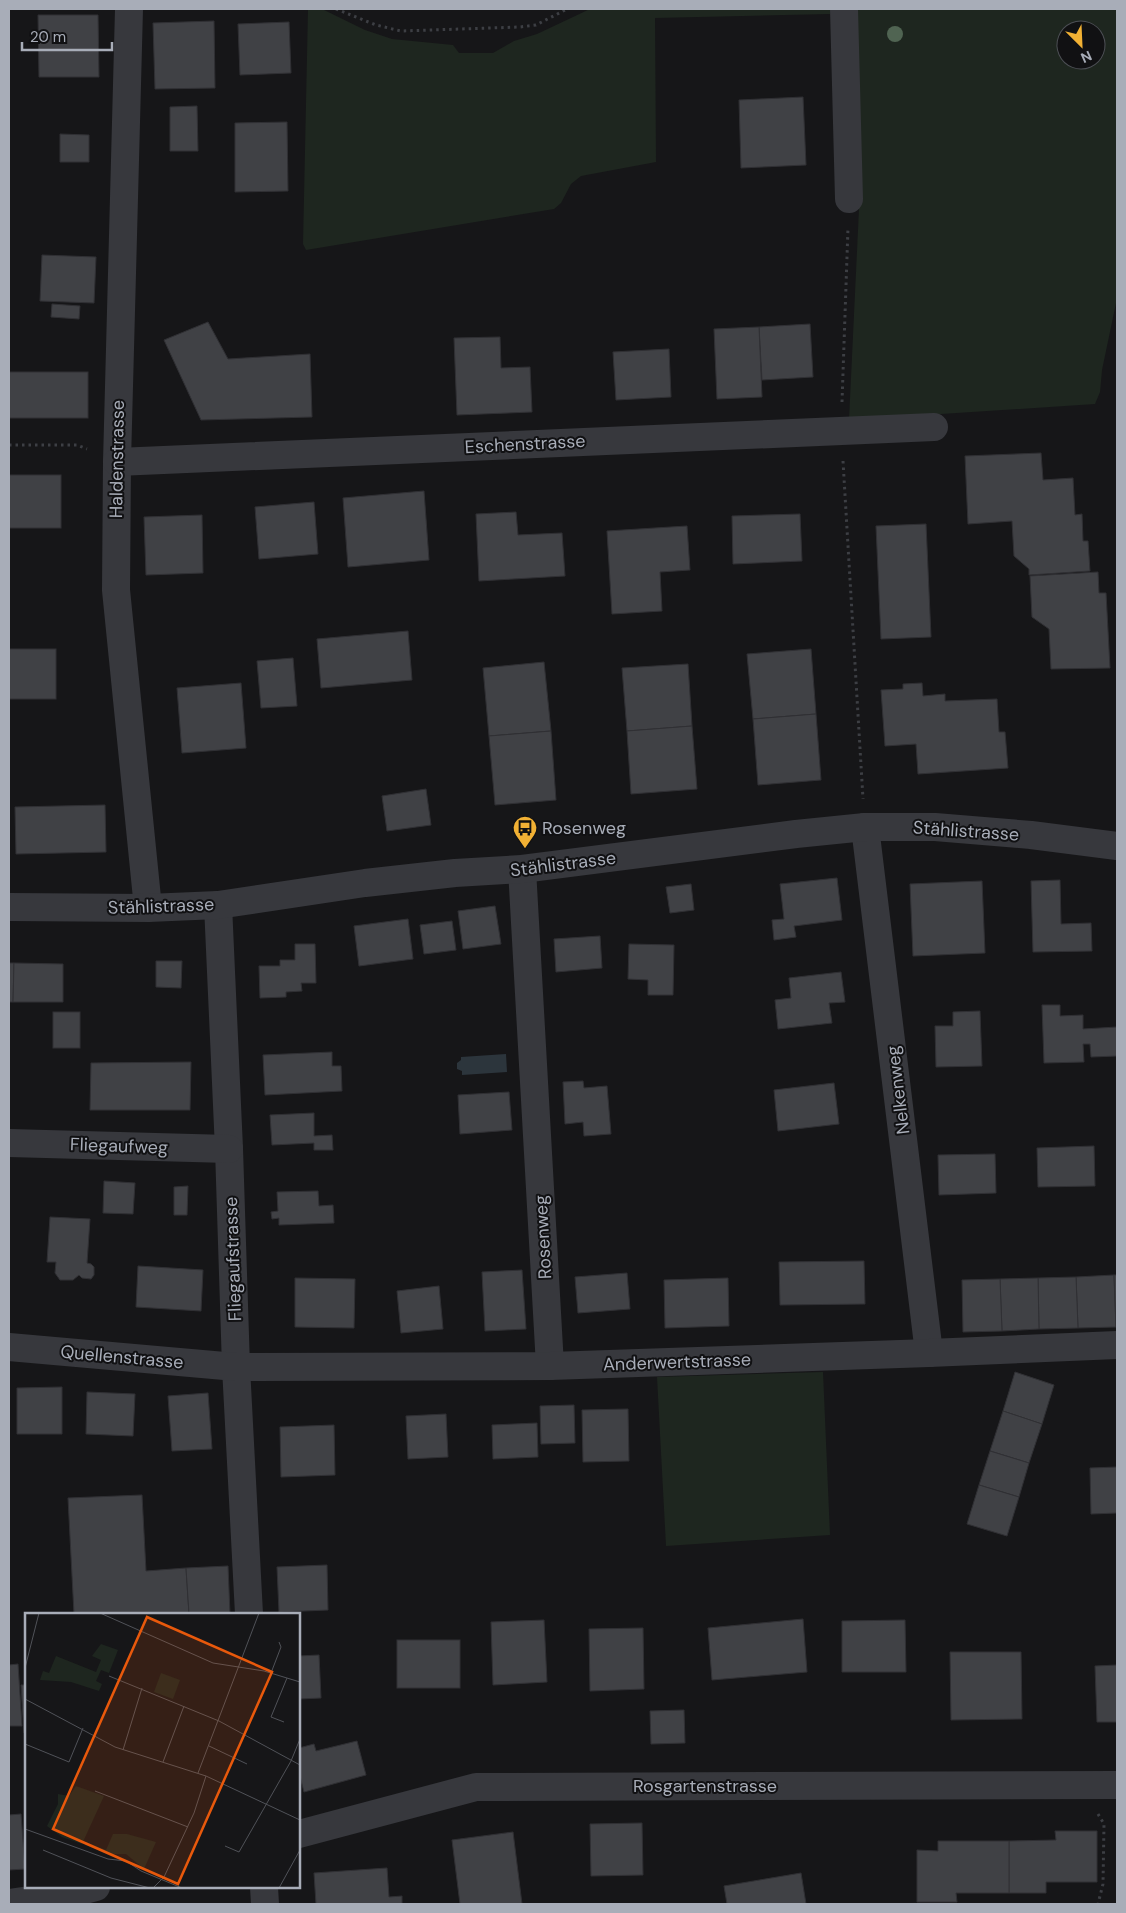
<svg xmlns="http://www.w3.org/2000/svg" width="1126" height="1913" viewBox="0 0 1126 1913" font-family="'DM Sans',sans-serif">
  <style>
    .green { fill: #1e261f; fill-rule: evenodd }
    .water { fill: #2c353c }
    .building { fill: #404145; stroke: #303034 }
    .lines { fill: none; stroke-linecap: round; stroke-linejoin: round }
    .path { stroke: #3d3f44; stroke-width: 3; stroke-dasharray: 2.5 4; stroke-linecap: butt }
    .minor { stroke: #37383d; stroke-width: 28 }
    .tree { fill: #506452 }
    .labels { text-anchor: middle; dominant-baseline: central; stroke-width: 4; stroke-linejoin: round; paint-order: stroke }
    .street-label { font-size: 18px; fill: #a8adb8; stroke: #111113 }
    .poi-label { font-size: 18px; fill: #a8adb8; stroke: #111113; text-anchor: start }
    .inset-road { fill: none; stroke: #505258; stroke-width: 1 }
    .view { fill: #e8590c; fill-opacity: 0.15; stroke: #e8590c; stroke-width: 2.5 }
    .inset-edge { fill: none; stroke: #a8adb8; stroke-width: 2.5 }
  </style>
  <rect width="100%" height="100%" fill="#161618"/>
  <g class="green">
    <path d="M308,9H322L365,30L392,39L453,45L459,53H493L514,41L537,34L590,9H830V14L655,18L656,162L581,176L571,184L561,203L554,209L306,250L303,244Z"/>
    <path d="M855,9H1117V302L1116,303L1102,370L1100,392L1095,404L849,420L860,188ZM1066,30H1096V60H1066Z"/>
    <path d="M823,1372L830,1535L666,1546L657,1377Z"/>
  </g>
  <path class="water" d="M506,1054L507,1072L462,1075V1071L457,1069V1063L461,1060V1057Z"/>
  <g class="building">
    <path d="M38,15H98L99,77H39Z"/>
    <path d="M214,21L215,88L155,89L153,23Z"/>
    <path d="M289,22L291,73L240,75L238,24Z"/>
    <path d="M803,97L806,165L741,168L739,100Z"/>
    <path d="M197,106L198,151H170V107Z"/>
    <path d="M287,122L288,191L235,192V123Z"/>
    <path d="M60,134L89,135V162H60Z"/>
    <path d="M42,255L96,257L94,303L40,301Z"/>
    <path d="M52,304L80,306L79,319L51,317Z"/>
    <path d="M208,322L228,359L310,354L312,417L201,420L164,340Z"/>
    <path d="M810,324L813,377L762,380L759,327Z"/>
    <path d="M759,327L762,397L717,399L714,329Z"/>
    <path d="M500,337L501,368L530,367L532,412L457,415L454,338Z"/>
    <path d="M669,349L671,397L616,400L613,352Z"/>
    <rect x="9" y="372" width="79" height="46"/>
    <path d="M1041,453L1043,480L1073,478L1075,515L1082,514L1083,541H1088L1090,571L1029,575V569L1014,556L1012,521L968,524L965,456Z"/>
    <rect x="9" y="475" width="52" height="53"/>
    <path d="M424,491L429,560L348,567L343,498Z"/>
    <path d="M314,502L318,554L259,559L255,507Z"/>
    <path d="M516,512L518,535L562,533L565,576L479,581L476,514Z"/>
    <path d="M800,514L802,561L733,564L732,516Z"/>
    <path d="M202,515L203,573L146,575L144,517Z"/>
    <path d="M926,524L931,637L881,639L876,526Z"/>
    <path d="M687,526L690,570L660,572L662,611L612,614L607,531Z"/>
    <path d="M1098,572L1099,593H1106L1110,668L1051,669L1049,629L1032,617L1030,576Z"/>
    <path d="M408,631L412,680L321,688L317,639Z"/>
    <rect x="9" y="649" width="47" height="50"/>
    <path d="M811,649L816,714L753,719L747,654Z"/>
    <path d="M293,658L297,706L261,708L257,661Z"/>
    <path d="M544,662L551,731L489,736L483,668Z"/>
    <path d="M688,664L692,726L627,731L622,668Z"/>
    <path d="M241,683L246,748L182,753L177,688Z"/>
    <path d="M922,683L923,696L945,694V701L997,699L999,732H1005L1008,768L918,774L916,744L885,746L881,690L903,689V684Z"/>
    <path d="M816,714L821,780L758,785L753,719Z"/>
    <path d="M692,726L697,789L631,794L627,731Z"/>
    <path d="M551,731L556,800L495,805L489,736Z"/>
    <path d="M426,789L431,825L387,831L382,796Z"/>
    <path d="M105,805L106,852L16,854L15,807Z"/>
    <path d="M837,878L842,920L794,926L796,937L774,940L772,920L784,919L780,884Z"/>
    <path d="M1060,880L1061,924L1091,923L1092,951L1033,952L1031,881Z"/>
    <path d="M982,881L985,953L913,956L910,884Z"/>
    <path d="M691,884L694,910L670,913L666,887Z"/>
    <path d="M495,906L501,944L463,949L458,911Z"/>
    <path d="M408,919L413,959L359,966L354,926Z"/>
    <path d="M452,921L456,950L424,954L420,925Z"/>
    <path d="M600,936L602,968L556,972L554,939Z"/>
    <path d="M295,944H315L316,983H301L302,991L286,992V997L260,998L259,966H280V960H295Z"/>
    <path d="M629,944L674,945L673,995H648V980L628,979Z"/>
    <path d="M156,961H182L181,988L156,987Z"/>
    <path d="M9,963H14L13,1002H9Z"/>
    <path d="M14,963L63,964V1002H13Z"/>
    <path d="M841,972L845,1002L829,1003L832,1023L778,1029L775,1000L791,998L789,978Z"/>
    <path d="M1042,1005H1060V1016L1083,1015V1029L1117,1027V1056L1091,1057L1090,1044H1083L1084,1062L1044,1063Z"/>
    <path d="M980,1011L982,1066L936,1067L935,1026H953V1012Z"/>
    <rect x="53" y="1012" width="27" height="36"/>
    <path d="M332,1052V1066H341L342,1091L265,1095L263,1055Z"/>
    <path d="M191,1062L190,1110H90L91,1063Z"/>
    <path d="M583,1081L584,1088L607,1086L611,1134L584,1136L583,1122L565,1124L563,1082Z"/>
    <path d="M834,1083L839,1124L778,1131L774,1090Z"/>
    <path d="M509,1092L512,1130L460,1134L458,1095Z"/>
    <path d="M314,1113V1136L332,1135L333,1150H314V1143L272,1145L270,1115Z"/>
    <path d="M1094,1146L1095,1186L1038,1187L1037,1148Z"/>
    <path d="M995,1154L996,1193L939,1195L938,1155Z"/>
    <path d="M104,1181L135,1183L133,1214L103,1213Z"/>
    <path d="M188,1186L187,1215H174V1187Z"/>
    <path d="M318,1191L319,1206L333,1205L334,1223L279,1225V1218L272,1219L271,1212L278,1211L277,1192Z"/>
    <path d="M50,1217L90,1219L87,1263L91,1264L94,1267V1275L91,1279L82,1278L79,1275L73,1280H60L55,1273L56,1262H47Z"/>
    <path d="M864,1261L865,1304L780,1305L779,1262Z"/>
    <path d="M138,1266L203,1270L201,1311L136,1307Z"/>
    <path d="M522,1270L526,1329L485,1331L482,1272Z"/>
    <path d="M627,1273L630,1309L578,1313L575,1277Z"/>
    <path d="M1114,1275L1116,1327L1078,1328L1076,1277Z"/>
    <path d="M1114,1275H1117V1327H1116Z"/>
    <path d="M1076,1277L1078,1328L1039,1329L1038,1278Z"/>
    <path d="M295,1278L355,1279L354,1328L295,1327Z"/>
    <path d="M728,1278L729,1326L665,1328L664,1280Z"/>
    <path d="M1038,1278L1039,1329L1002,1331L1000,1279Z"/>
    <path d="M1000,1279L1002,1331L963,1332L962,1280Z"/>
    <path d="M439,1286L443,1329L401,1333L397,1291Z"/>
    <path d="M1015,1372L1054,1385L1042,1424L1003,1411Z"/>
    <path d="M62,1387V1434H17V1388Z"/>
    <path d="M87,1392L135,1394L133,1436L86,1434Z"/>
    <path d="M208,1393L212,1449L172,1451L168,1396Z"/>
    <path d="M574,1405L575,1443L541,1444L540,1406Z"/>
    <path d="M628,1409L629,1461L583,1462L582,1410Z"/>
    <path d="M1003,1411L1042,1424L1029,1463L990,1451Z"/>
    <path d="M446,1414L448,1457L408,1459L406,1416Z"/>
    <path d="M537,1423L538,1457L493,1459L492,1425Z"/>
    <path d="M334,1425L335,1475L281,1477L280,1427Z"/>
    <path d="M990,1451L1029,1463L1019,1497L979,1485Z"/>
    <path d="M1117,1467V1513L1091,1514L1090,1468Z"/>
    <path d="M979,1485L1019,1497L1007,1536L967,1524Z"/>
    <path d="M142,1495L146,1571L186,1568L189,1614H74L68,1498Z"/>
    <path d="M327,1565L328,1610L279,1612L277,1567Z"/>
    <path d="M228,1566L230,1614H189L186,1568Z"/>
    <path d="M803,1619L807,1672L712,1680L708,1628Z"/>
    <path d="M544,1620L547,1682L493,1685L491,1622Z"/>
    <path d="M905,1620L906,1672H842V1621Z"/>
    <path d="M643,1628L644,1689L590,1691L589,1629Z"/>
    <rect x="397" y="1640" width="63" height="48"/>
    <path d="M950,1652H1021L1022,1719L951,1720Z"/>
    <path d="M319,1655L321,1698L299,1699V1656Z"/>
    <path d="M18,1664L22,1726H9V1665Z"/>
    <path d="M1117,1665V1722H1097L1095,1666Z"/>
    <path d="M21,1685H26V1733H24Z"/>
    <path d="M684,1710L685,1743L651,1744L650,1711Z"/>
    <path d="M357,1741L366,1775L304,1792L299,1772V1748L314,1744L316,1751Z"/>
    <path d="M21,1814L25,1869L9,1870V1815Z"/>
    <path d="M642,1823L643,1875L591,1876L590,1824Z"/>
    <path d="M1055,1831H1097V1882H1046V1893H1009V1841L1056,1840Z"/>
    <path d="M513,1832L522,1904H460L452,1840Z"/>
    <path d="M938,1841H1009V1893H956L957,1902H917V1850L938,1851Z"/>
    <path d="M387,1868L389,1897L402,1896V1904H316L314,1873Z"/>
    <path d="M801,1873L806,1904H727L724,1886Z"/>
  </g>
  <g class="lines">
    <g class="path">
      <path d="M336,9L376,25L401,31L520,27L536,25L567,9"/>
      <path d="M842,402L848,228"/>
      <path d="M9,445H77L87,449"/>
      <path d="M843,461L863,799"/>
      <path d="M1098,1814L1104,1824L1103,1884L1098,1904"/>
    </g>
    <g class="minor">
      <path d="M129,9L117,462L116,590L148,908"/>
      <path d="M844,9L849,199"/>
      <path d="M117,462L934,427"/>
      <path d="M865,827L929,1353"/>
      <path d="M522,869L550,1366"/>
      <path d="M218,905L229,1149L236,1367L249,1614"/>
      <path d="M9,907L148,908L218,905L365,883L455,873L522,869L796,834L865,827H935L1031,835L1117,846"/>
      <path d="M9,1143L229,1149"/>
      <path d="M9,1347L236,1367L550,1366L929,1353L1117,1345"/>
      <path d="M299,1834L476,1787L1117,1785"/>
      <path d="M264,1887L265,1904"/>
      <path d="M9,1903L70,1894L96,1887"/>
    </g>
  </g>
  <circle class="tree" cx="895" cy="34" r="8"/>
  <defs>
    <symbol id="bus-pin" viewBox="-11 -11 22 30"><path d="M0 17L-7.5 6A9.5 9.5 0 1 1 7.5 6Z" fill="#f2b134" stroke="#111113"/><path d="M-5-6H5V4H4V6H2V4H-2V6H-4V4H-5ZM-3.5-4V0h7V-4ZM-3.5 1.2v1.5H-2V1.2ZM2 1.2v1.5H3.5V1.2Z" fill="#111"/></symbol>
  </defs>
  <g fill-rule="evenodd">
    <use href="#bus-pin" x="511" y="814" width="28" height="38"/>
  </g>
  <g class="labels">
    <g class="street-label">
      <text transform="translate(525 444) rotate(-3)">Eschenstrasse</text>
      <text transform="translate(117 459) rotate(-89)">Haldenstrasse</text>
      <text transform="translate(966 831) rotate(4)">Stählistrasse</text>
      <text transform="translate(563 864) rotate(-7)">Stählistrasse</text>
      <text transform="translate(161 906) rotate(-2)">Stählistrasse</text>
      <text transform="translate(898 1090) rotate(-97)">Nelkenweg</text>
      <text transform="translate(119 1146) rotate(2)">Fliegaufweg</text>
      <text transform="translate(543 1237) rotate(-93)">Rosenweg</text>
      <text transform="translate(233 1259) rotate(-92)">Fliegaufstrasse</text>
      <text transform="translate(122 1357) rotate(5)">Quellenstrasse</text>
      <text transform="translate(677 1362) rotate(-2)">Anderwertstrasse</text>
      <text x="705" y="1786">Rosgartenstrasse</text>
    </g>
    <g class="poi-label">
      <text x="542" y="828">Rosenweg</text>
    </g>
  </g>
  <g transform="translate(25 1613)">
    <rect width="275" height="275" fill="#161618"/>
    <path d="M76,31L93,37L84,60L76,57L71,68L77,71L74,78L46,69L15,67L18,58L24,60L31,43L71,59L76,47L67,43ZM136,60L155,67L148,86L129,79ZM51,173L79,183L57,231L37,224L22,213L33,191V181L44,183ZM88,221H102L131,229L119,256L101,241H85L60,232L61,229L81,237Z" fill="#1e261f"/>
    <path class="inset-road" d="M75,0L188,50L239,58L275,69M0,55L14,0M246,60L256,34L254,29M84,63L194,108L275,152M0,86L90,134L181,163L275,207M259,109L246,104L262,65M0,131L44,149L58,115M184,133L222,151M98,137L117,75M138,149L159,93M173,160L234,0M70,178L163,214M0,216L83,246L101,248L116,258L157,275M200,233L214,239L266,148L275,126M18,237L86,265L125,275M128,275L139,264L169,200L181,163M254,275L275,237"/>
    <path class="view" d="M122,4L247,59L153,271L28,216Z"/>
    <rect width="275" height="275" class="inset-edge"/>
  </g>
  <rect width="1126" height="1913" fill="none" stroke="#a8adb8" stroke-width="20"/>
  <g transform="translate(1081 45) rotate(156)"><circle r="24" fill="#111113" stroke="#4d4f55"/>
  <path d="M0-4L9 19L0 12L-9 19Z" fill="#f2b134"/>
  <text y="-8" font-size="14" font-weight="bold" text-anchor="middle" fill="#a8adb8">N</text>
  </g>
  <path d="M22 42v8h90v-8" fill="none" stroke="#a8adb8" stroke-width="2.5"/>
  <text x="30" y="42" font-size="15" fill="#a8adb8" stroke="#111113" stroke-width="4" paint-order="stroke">20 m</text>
</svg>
